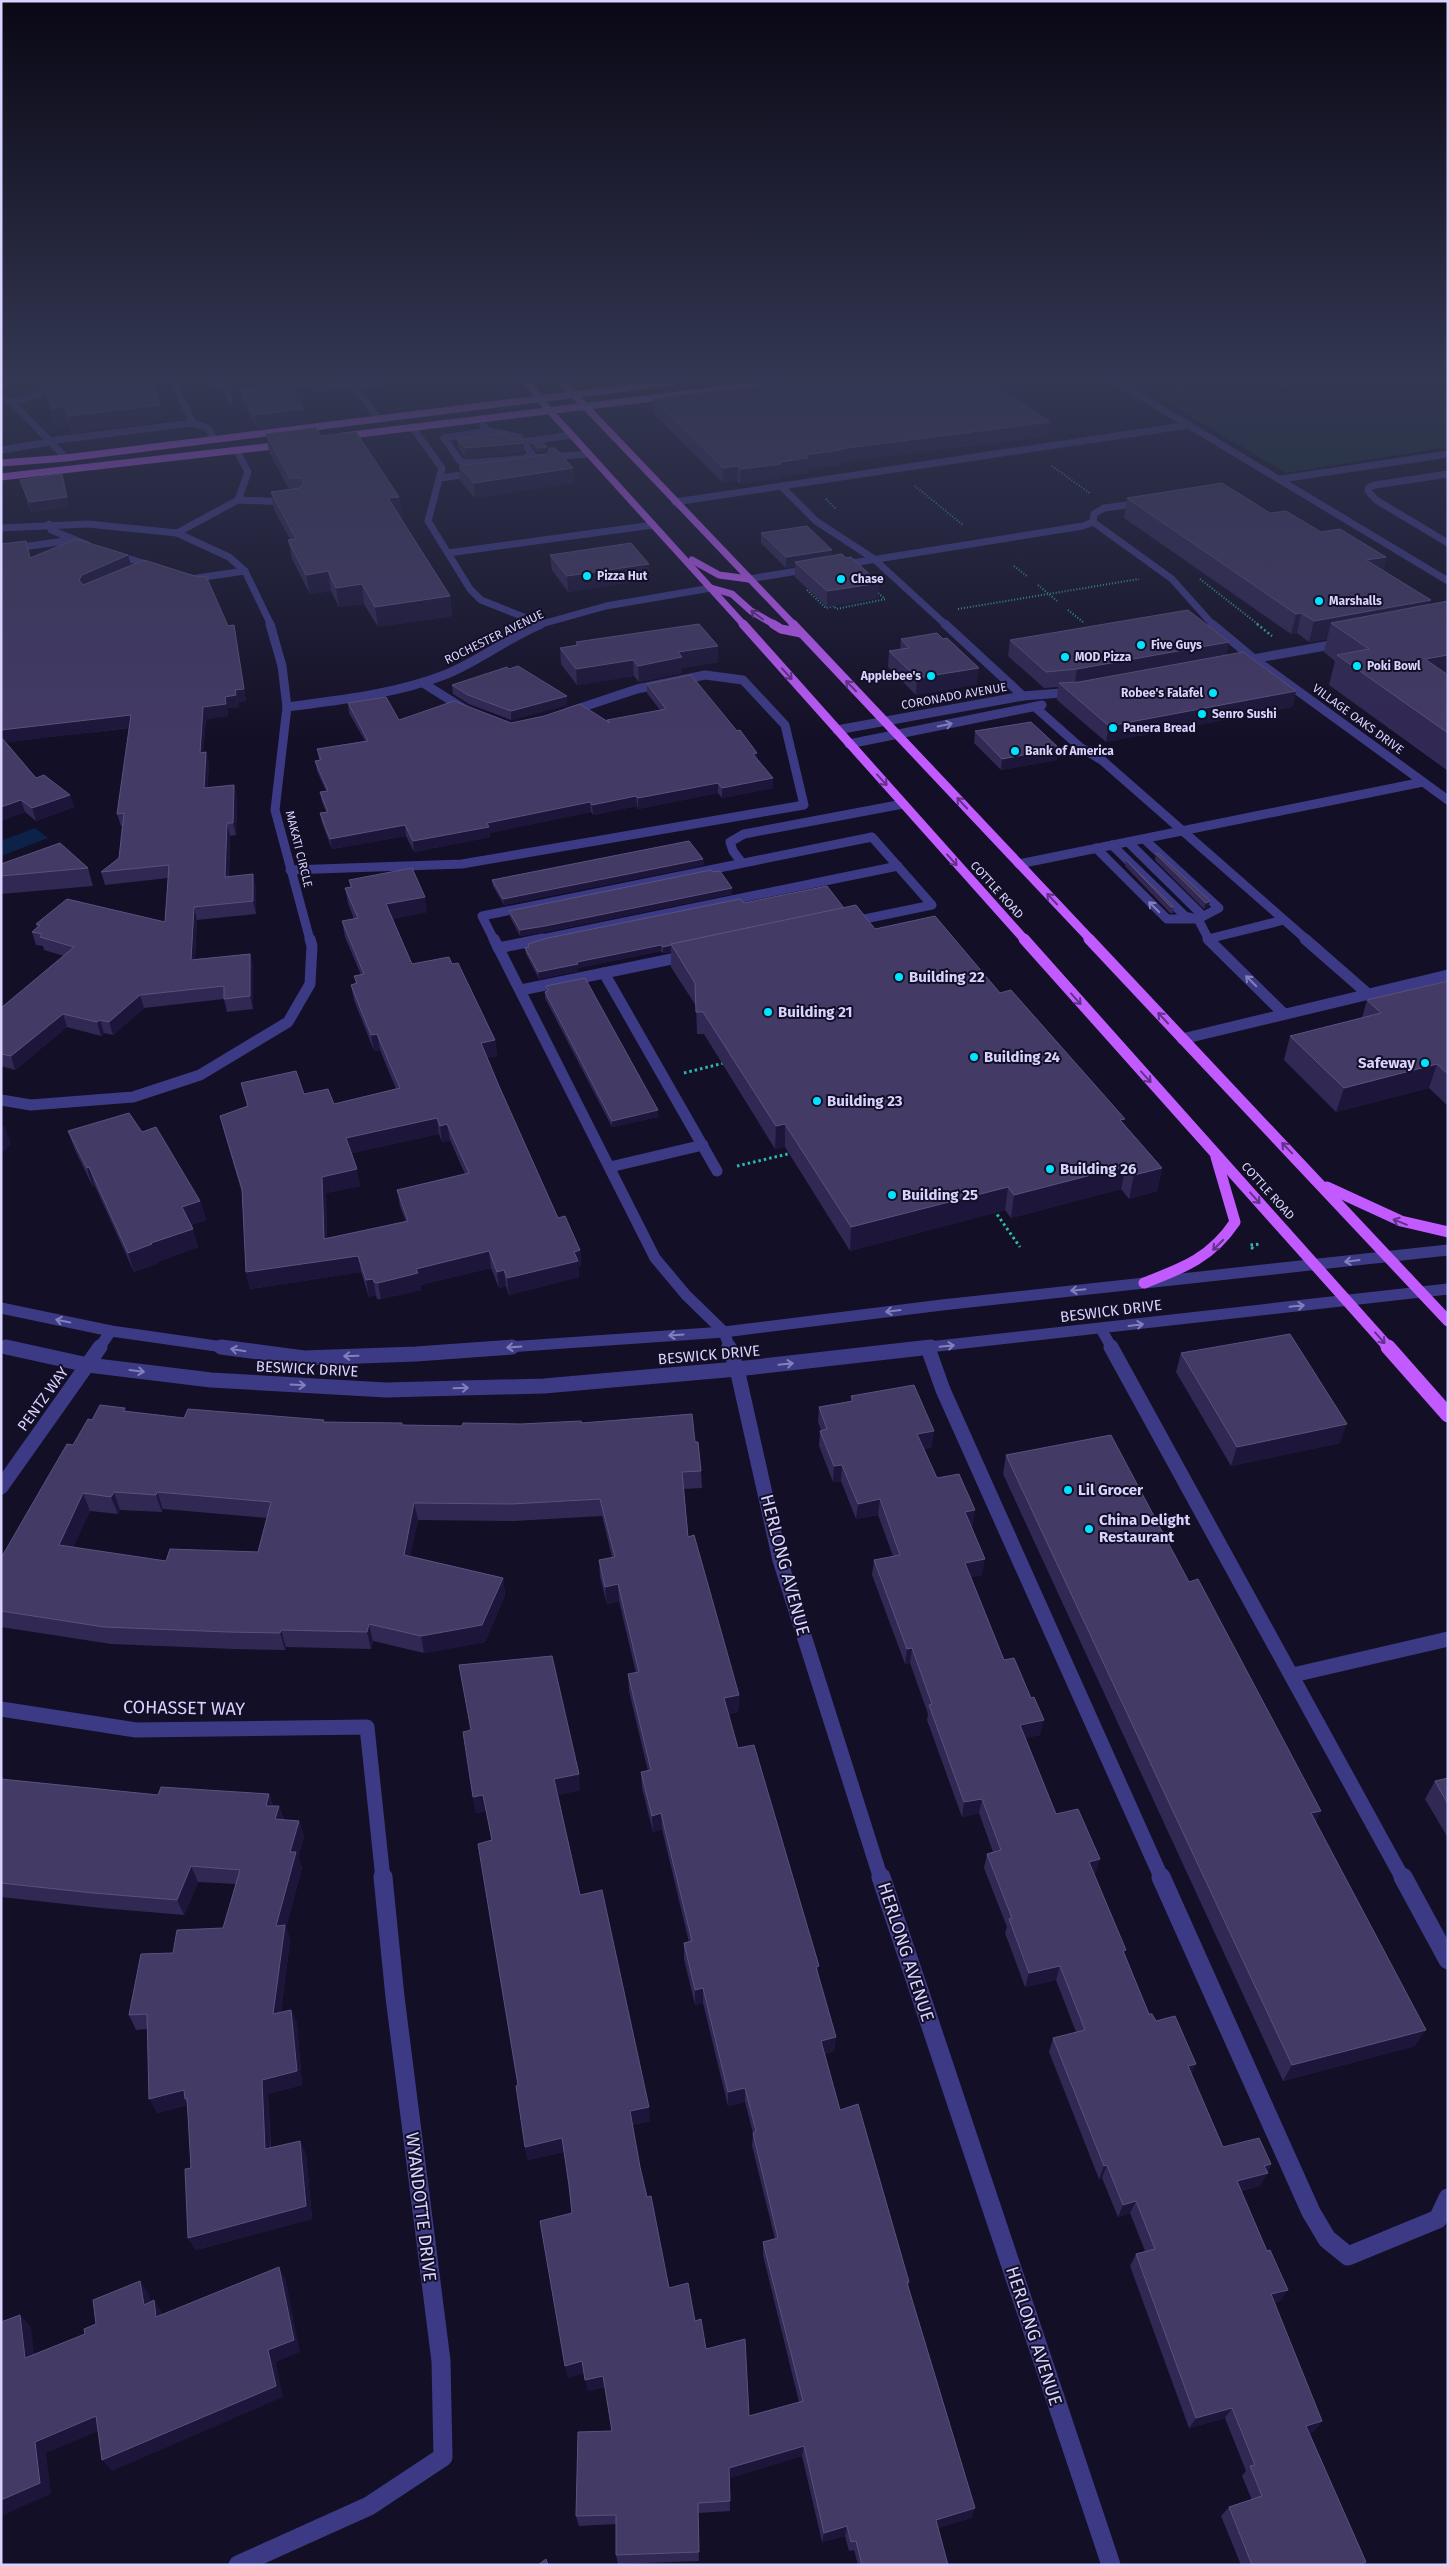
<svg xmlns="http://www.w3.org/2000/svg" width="1449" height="2566" viewBox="0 0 1449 2566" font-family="'Fira Sans',sans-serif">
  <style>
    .green { fill: #12302f }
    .water { fill: #0c2248 }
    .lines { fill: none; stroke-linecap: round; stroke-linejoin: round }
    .path-far2 { stroke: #2fb8b0; stroke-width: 2; stroke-dasharray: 1 2; stroke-linecap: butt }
    .path-far1 { stroke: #2fb8b0; stroke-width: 2.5; stroke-dasharray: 2 2.5; stroke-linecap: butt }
    .path { stroke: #2fb8b0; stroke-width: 3; stroke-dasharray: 2.5 3; stroke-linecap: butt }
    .minor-far4 { stroke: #3d3a85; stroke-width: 7 }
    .minor-far3 { stroke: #3d3a85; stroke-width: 9 }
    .minor-far2 { stroke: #3d3a85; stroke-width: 11 }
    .minor-far1 { stroke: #3d3a85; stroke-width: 15 }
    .minor { stroke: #3d3a85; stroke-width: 19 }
    .major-far3 { stroke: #c25bff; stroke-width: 7 }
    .major-far2 { stroke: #c25bff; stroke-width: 9 }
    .major-far1 { stroke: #c25bff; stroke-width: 11 }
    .major { stroke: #c25bff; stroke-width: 15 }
    .wall { fill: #312854; fill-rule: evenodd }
    .shaded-wall { fill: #1d163a }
    .building { fill: #433a66; stroke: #5a527e; fill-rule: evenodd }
    .oneway { stroke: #623188 }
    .oneway2 { stroke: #837fbc }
    .poi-dot { fill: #00e5ff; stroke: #130f26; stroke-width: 2 }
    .labels { text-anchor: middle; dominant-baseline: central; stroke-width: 4; stroke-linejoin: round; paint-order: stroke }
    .far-poi-label { font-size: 12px; font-weight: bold; fill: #d9d4ff; stroke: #130f26; text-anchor: start }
    .far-street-label { font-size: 12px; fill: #d9d4ff; stroke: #130f26 }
    .poi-label { font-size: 15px; font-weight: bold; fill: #d9d4ff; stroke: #130f26; text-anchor: start }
    .street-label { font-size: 15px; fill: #d9d4ff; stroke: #130f26 }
    .near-street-label { font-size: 18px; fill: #d9d4ff; stroke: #130f26 }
  </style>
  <rect width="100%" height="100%" fill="#130f26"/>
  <path class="green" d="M1133,382H1448V447L1286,473Z"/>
  <path class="water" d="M35,828L48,838L1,856L3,840Z"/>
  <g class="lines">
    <g class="path-far2">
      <path d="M1179,388L1245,390L1311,382"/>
      <path d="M1168,389L1179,388L1185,382"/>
      <path d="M1052,466L1091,494"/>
      <path d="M915,486L963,525"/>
      <path d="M826,499L836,509"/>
      <path d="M1014,566L1028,577"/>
      <path d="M1200,579L1259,625"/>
      <path d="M1038,585L1057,601"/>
      <path d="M807,590L826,608L834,606L836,609L886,599"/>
      <path d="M876,591L885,599"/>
      <path d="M958,609L1139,579"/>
      <path d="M1068,610L1083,622"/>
    </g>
    <path class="path-far1" d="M1257,624L1272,636"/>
    <g class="path">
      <path d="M684,1073L724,1063"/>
      <path d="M737,1166L792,1153"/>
      <path d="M994,1210L1020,1247"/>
      <path d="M1253,1249L1250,1245L1260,1244"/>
    </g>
    <g class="minor-far4">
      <path d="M174,382L193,423"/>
      <path d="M210,382L225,387L230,399"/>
      <path d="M271,382L277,392L383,382"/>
      <path d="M1117,382L1448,581"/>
      <path d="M355,386L378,419"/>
      <path d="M1,397L13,403L66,458"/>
      <path d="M13,403L62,384L80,382"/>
      <path d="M483,426L488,431L520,437L532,454L527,457"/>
      <path d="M412,427L442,468L428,521L470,589L481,600L541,624"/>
      <path d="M488,431L444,438L460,461L465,463L589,454"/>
      <path d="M50,441L193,423L208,428L214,439"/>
      <path d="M523,442L572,435"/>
      <path d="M1,450L51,442"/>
      <path d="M1448,474L1375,485L1369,487L1368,491L1376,500L1448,543"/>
      <path d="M441,478L476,473"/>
      <path d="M1281,479L1448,454"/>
      <path d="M782,487L816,521L874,559L946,625"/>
      <path d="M238,500L290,502"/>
      <path d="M675,502L1189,425"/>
      <path d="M1093,522L1172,579L1213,625"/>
      <path d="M49,524L51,530L88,545"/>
      <path d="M1,528L88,524L177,533L229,557L245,571L271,625"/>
      <path d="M177,533L238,500L248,472L237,451"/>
      <path d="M1,550L72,540"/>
      <path d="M448,553L653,525"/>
      <path d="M114,554L155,567"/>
      <path d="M840,565L1083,526L1093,522L1094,514L1104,508L1142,503"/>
      <path d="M190,579L245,571"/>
      <path d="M749,579L810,569"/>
      <path d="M538,625L606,606L711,588"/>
    </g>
    <g class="minor-far3">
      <path d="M270,624L282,666L287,707L275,810L310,940"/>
      <path d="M945,624L1023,696"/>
      <path d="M1212,624L1254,659L1448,800"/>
      <path d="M1236,662L1342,643"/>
      <path d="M423,683L466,710"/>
      <path d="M287,707C341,700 396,694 447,674C480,660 508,638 541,624"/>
      <path d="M1035,707L1080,747L1103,761L1307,940"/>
      <path d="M837,730L1023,696L1074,692"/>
      <path d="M849,744L1042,705"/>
      <path d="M1128,842L1200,913L1198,919L1209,940"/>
      <path d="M1112,845L1185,916L1193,918"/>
      <path d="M1096,848L1167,919H1198L1219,908L1144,839"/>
      <path d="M742,863L733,851L730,842L744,834L903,804"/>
      <path d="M1019,864L1423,782"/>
      <path d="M290,870L462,864L804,805L785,725L743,680L705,675L637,689L568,712"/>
      <path d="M1208,939L1284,920"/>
      <path d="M494,940L482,916L872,837L932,905L850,922"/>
      <path d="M537,940L898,866"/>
    </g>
    <g class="minor-far2">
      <path d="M494,939L655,1258L686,1295L724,1332L730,1348"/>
      <path d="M1208,939L1284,1014"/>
      <path d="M1305,939L1368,994"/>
      <path d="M498,948L543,939"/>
      <path d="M686,956L604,973L717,1171"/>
      <path d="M521,990L604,973"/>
      <path d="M1182,1039L1448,975"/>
      <path d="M1,1100L31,1105L133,1097L200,1075L288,1022L310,984L312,946L310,939"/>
      <path d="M610,1167L703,1145"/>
      <path d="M1,1308L111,1331L230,1348"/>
      <path d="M1101,1329L1112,1348"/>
      <path d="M1,1346L12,1348"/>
      <path d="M99,1348L111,1331"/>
      <path d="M494,1348L724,1332L942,1305L1448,1250"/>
      <path d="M920,1348L1448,1289"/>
    </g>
    <g class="minor-far1">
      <path d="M6,1347L88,1365L211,1380L386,1390L544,1386L737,1369L931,1347"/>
      <path d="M221,1347L304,1358L416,1354L512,1347"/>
      <path d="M729,1347L737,1369L780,1560L881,1879"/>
      <path d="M1111,1347L1403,1879"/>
      <path d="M928,1348L943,1390L1162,1879"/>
      <path d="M1,1487L100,1347"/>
      <path d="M1293,1675L1448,1639"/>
      <path d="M1,1709L136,1730L367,1727L383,1879"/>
    </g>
    <g class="minor">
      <path d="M881,1877L1111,2565"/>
      <path d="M1161,1877L1311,2212L1327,2239L1348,2256L1438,2219L1448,2198"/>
      <path d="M1403,1877L1448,1960"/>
      <path d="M238,2565L369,2506L443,2457L441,2361L395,1997L383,1877"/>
    </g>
    <g class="major-far3">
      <path d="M527,382L549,410L744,625"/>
      <path d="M562,382L794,625"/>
      <path d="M1,384L5,382"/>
      <path d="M343,436L784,382"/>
      <path d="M1,463L66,458L674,382"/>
      <path d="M1,477L283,445"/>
      <path d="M692,560L719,575L749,579"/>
      <path d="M711,588L732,594L751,611L775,625"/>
    </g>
    <g class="major-far2">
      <path d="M743,624L1025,940"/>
      <path d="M773,624L781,629L801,633"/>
      <path d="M793,624L1091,940"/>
    </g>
    <g class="major-far1">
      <path d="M1024,939L1389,1348"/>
      <path d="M1089,939L1448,1321"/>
      <path d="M1327,1187L1401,1221L1448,1232"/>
      <path d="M1144,1283C1183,1268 1211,1258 1235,1222L1216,1157"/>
    </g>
    <path class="major" d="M1388,1347L1448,1415"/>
  </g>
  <g class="wall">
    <path d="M43,382L160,405L164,421L72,433L68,422L56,427Z"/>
    <path d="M282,382H315L316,385L318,398L298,400L303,409L305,423L257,429L243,403L241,390L283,385Z"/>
    <path d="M653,399L1048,436L841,462V465L808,469V473L781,476V478L740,484L737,481L723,483L653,413Z"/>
    <path d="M266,434L321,436L399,497L402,515L399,516L450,596L452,616L378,627L364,604L339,607L331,591L310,594L292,559L288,540L290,539L274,510L271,492L289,489L269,452Z"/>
    <path d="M457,439H511L524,452L466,458L458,448Z"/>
    <path d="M533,442L547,452H537L533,446Z"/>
    <path d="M459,466L573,468L574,483L475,498L460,481Z"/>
    <path d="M20,480L70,507L31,512L23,489Z"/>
    <path d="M1127,498L1270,513L1386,557L1383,571L1429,605L1448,601V771L1329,685L1335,661L1324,652L1327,639L1309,642L1297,633L1291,634L1124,518Z"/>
    <path d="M761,533L832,550V556L846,558L879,583L878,598L827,607L795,577V566L786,568L761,543Z"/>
    <path d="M1,544L29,551L30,558L128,555L131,565L228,626L234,625L246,701L238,702L239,707L227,708L228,716L206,719L203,752H206L209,764L207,788L234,785L237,798L236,835L230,836L229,877L256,887V914L197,920L195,959L250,954L253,967V1009L227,1012L224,999L144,1008L113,1035L104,1033L101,1036L67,1027L15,1070L1,1066V1008L64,956L44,950L43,946L36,945L32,932L37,928L36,924L165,922L168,878L105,885L101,872L119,858L122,826H121L117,814L129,728L6,742L36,778L70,795L74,807L36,821L25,812L1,821Z"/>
    <path d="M550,555L649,564V579L568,592L552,570Z"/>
    <path d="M901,639L977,684L916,695L888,667L889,651L900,649Z"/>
    <path d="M1010,640L1229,642L1226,655L1296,691L1292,707L1106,742L1057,700L1058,687L1044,688L1008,656Z"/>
    <path d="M576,642L718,662L682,668V673L639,682L634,676L577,685L561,664L560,648L576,645Z"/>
    <path d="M509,669L567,696V705L511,720L469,704L453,694L452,685Z"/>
    <path d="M647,684L757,759L773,788L722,798L718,793L638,809L637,806L593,815L591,812L489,833L490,837L414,852L406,836L332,849L322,823L320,813L326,812L322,802L320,792L326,791L317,771L315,761L319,760L317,749L365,741L349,713L348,703L399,720L511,723L608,722L607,720L660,710L647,693Z"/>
    <path d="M975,731L1057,760L1001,770L974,743Z"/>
    <path d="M1156,854L1210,901L1208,907L1204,909L1155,860Z"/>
    <path d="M703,859L704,865L504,905L493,886L492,880Z"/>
    <path d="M1126,860L1174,907L1173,913H1170L1125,866Z"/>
    <path d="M88,868L93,886L1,894V876Z"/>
    <path d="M713,872L732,894L545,932L520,936L510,917L509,911Z"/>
    <path d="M349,880L427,912L392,919L412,964H452L495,1040L497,1056L487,1058L499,1086L558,1218L580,1250L581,1266L578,1267L579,1277L509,1295L506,1286L499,1288L491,1268L420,1285L421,1290L381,1299H377L376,1295L369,1297L361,1272L250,1289L246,1272L242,1193L224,1132L220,1116L247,1106L241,1083L304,1094L334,1104L396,1089L380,1050L374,1051L354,1000L351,985L356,984L354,976L361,975L345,937L342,921L354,919L348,903L345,888L350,887ZM439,1134L442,1142L450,1140L465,1174L397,1190L400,1206L406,1222L327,1238L326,1193L360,1186L352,1153Z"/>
    <path d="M744,903L844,908L875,929L1000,993L1124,1124L1162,1168L1157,1191L1129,1199L1121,1189L1011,1218L1005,1210L850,1251L785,1147L775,1149L704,1034H697L696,1006L671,967V952L663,953L661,951L578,968V971L539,979L526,954L525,948L528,947V944Z"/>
    <path d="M1448,981V1106L1429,1088L1336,1112L1284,1060L1290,1036L1362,1018L1367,1000Z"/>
    <path d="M546,986L658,1117L612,1127L545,998V992L546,991Z"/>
    <path d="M68,1131L142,1132L200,1201L206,1220L191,1225L198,1247L157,1262L158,1263L134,1272L95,1186L93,1187L75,1150Z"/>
    <path d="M1181,1353L1340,1443L1231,1466L1176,1372Z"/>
    <path d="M851,1396L932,1447L924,1449L937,1478L973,1526H971L982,1575L971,1577L1004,1660L1040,1735L1025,1738L1056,1814L1096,1873L1094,1874L1125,1954L1149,2014L1156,2021L1191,2074L1223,2147L1271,2164L1260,2186L1241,2191L1280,2301L1274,2303L1322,2421L1314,2431L1309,2433L1363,2565H1241L1221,2516L1229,2507L1252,2500L1242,2476L1246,2471L1225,2418L1189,2428L1130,2266L1136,2254L1145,2251L1130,2213L1118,2217L1102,2178L1099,2179L1049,2052L1053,2038L1076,2032L1056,1980L1025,1987L1005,1933L1007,1927L984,1868L987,1854L993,1852L979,1813L962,1817L927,1720L928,1714L910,1663L905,1664L872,1575L874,1560L893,1556L878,1515L856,1519L841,1481L833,1482L819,1446L820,1431L821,1430L818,1422L819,1407L851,1401Z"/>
    <path d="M125,1408L126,1411L184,1418L324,1422L402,1423V1425L462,1426L582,1423L695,1442L701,1471L702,1488L684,1489L688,1537L739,1695L738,1712L728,1714L738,1748L818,1975L836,2037L834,2051L824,2054L840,2110L909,2282L908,2286L975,2508L971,2518L938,2528L948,2565H858L854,2550L849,2551L845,2536L822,2542L802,2456L729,2478L730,2511L698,2513L699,2561L618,2564L616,2555V2524L579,2526L576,2516L612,2431L605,2387L588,2391L584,2373L568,2378L572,2213L564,2152L528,2160L525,2147L492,1841L486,1811L476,1813L473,1797L580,1790L558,1795L580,1895L650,2121L632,2125L640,2167L669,2288L695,2321L706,2349L749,2416L799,2402L763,2255V2242L775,2239L752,2146L753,2133L745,2102L728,2106L703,2003L695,2005L684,1959V1943L689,1942L662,1829L653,1832L642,1788L641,1772L648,1771L629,1691L628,1674L636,1673L619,1601L607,1604L600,1577L599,1560L612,1557L602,1516L514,1521L418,1520L410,1556L503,1578L505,1595L485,1642L424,1653L373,1641L371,1649L286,1647L285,1650L234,1649L111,1644L1,1627V1558L73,1445L92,1420ZM163,1509L267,1518L258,1552L166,1561L73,1547L90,1511L118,1514L120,1510L162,1512Z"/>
    <path d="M1006,1455L1415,2046L1283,2081L1003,1474Z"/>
    <path d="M1448,1778V1838L1425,1799L1435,1781Z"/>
    <path d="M1,1779L158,1795L269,1794L273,1806H279L284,1820L299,1821L304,1837L298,1857L302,1868L286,1927L290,1940L281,2012L291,2010L297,2024L302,2085L268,2094L271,2148L300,2141L306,2154L312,2219L196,2250L188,2238L191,2168L188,2105L157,2113L147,2029L136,2030L129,2015L173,1953L223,1928L236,1884L198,1882L184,1915L101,1908L1,1897Z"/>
  </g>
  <g class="shaded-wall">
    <path d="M316,385L318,398L293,401L291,387Z"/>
    <path d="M64,405L68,422L56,427L52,410Z"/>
    <path d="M160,405L164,421L72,433L68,416Z"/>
    <path d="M303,409L305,423L257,429L254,415Z"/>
    <path d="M1050,422L1048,436L841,462V465L808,469V473L781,476V478L740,484L741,469L780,462L805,455L839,449Z"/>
    <path d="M524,443V452L466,458L465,448Z"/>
    <path d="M547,447V452H537V448Z"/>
    <path d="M737,466V481L723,483V468Z"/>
    <path d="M573,468L574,483L475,498L474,483Z"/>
    <path d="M67,497L70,507L31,512L29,502Z"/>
    <path d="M399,497L402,515L390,517L388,498Z"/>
    <path d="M832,550V560L795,562V566L786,568V557Z"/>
    <path d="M128,555L131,566L84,586L79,580L82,575Z"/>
    <path d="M1386,557L1381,577L1366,560Z"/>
    <path d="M649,564V579L568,592L567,576Z"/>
    <path d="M328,571L331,591L310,594L306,575Z"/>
    <path d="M879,583L878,598L827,607V591Z"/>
    <path d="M362,584L364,604L339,607L336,588Z"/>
    <path d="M450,596L452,616L378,627L375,607Z"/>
    <path d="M1431,600L1425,621L1331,623L1327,639L1309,642L1314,621Z"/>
    <path d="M1301,613L1297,633L1291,634L1296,614Z"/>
    <path d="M234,625L246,701L238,702L235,690Z"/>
    <path d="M1229,642L1226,658L1074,686L1077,669Z"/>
    <path d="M718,646V662L682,668V673L639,682L638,666L678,652Z"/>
    <path d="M1448,655V683L1425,659Z"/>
    <path d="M633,660L634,676L577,685L576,669Z"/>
    <path d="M979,668L977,684L916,695L917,678Z"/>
    <path d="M1296,691L1292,707L1106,742L1109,726Z"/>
    <path d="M236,695L239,707L227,708L228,716L206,719L202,765L200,753L203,707L225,697Z"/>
    <path d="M567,696V705L511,720V711Z"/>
    <path d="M131,715L133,727L1,743V730Z"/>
    <path d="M1059,748L1057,760L1001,770L1002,759Z"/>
    <path d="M206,752L209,764L207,800L204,788Z"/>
    <path d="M757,753V763L753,754Z"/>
    <path d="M773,778V788L722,798V788Z"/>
    <path d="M718,783V793L638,809V798Z"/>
    <path d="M234,785L237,798L236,835L233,823Z"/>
    <path d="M70,795L74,807L36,821L32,808Z"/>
    <path d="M636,796L637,806L593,815L592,805Z"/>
    <path d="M21,800L25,812L2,821L1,807Z"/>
    <path d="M590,802L591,812L489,833L490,837L414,852L413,841L487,823Z"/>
    <path d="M227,823L230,836L228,890L225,877Z"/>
    <path d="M405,825L406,836L332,849L330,839Z"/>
    <path d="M703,859L704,865L504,905L503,899Z"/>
    <path d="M253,874L256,887V914L253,901Z"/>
    <path d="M732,888V894L545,932L520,936V930Z"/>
    <path d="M425,897L427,912L388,920L386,904Z"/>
    <path d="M1210,901L1208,907L1204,909L1206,903Z"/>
    <path d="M194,907L197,920L194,973L191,960Z"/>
    <path d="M661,945V951L578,968V971L539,979L538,972L577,962Z"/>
    <path d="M671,945V952L663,953V947Z"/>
    <path d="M250,954L253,967V1009L250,996Z"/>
    <path d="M140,995L144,1008L113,1035L109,1022Z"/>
    <path d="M63,1014L67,1027L15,1070L11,1056Z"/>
    <path d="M100,1020L104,1033L101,1036L97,1022Z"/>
    <path d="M377,1034L380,1050L374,1051L371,1035Z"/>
    <path d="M495,1040L497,1056L483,1059L481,1043Z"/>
    <path d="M1437,1064L1429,1088L1336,1112L1344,1088Z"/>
    <path d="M658,1110V1117L612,1127V1121Z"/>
    <path d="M437,1118L439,1134L349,1154L346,1138Z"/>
    <path d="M447,1124L450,1140L442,1142L440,1126Z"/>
    <path d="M785,1124V1147L775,1149L776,1126Z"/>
    <path d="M4,1125L11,1144L1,1154V1128Z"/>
    <path d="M1126,1166L1121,1189L1011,1218L1014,1195Z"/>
    <path d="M89,1167L95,1186L93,1187L87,1168Z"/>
    <path d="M1162,1168L1157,1191L1129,1199L1134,1175Z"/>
    <path d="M357,1169L360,1186L326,1193L327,1255L324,1239L322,1177Z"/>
    <path d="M1008,1187L1005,1210L850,1251L851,1227Z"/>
    <path d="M200,1201L206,1220L187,1226L182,1207Z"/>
    <path d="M193,1229L198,1247L157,1262L158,1263L134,1272L128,1253L151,1243Z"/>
    <path d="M580,1250L581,1266L578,1267L579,1277L509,1295L507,1278Z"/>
    <path d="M489,1251L491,1268L420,1285L421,1290L381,1299L378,1283L416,1269Z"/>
    <path d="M358,1256L361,1272L250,1289L246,1272Z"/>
    <path d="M504,1270L506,1286L499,1288L497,1272Z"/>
    <path d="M373,1279L376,1295L369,1297L366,1280Z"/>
    <path d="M1347,1424L1340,1443L1231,1466L1237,1447Z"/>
    <path d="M934,1431L932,1447L916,1450L917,1434Z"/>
    <path d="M842,1465L841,1481L833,1482L834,1466Z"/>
    <path d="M114,1492L120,1510L118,1514L111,1497Z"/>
    <path d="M157,1492L163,1509L162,1512L156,1495Z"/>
    <path d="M83,1493L90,1511L66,1562L59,1545Z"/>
    <path d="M880,1499L878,1515L856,1519L858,1504Z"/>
    <path d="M414,1503L418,1520L407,1572L404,1555Z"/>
    <path d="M975,1510L973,1526L963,1528L965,1512Z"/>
    <path d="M985,1559L982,1575L963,1579L965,1563Z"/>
    <path d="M503,1578L505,1595L485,1642L424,1653L421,1636Z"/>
    <path d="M618,1584L619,1601L607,1604L605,1587Z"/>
    <path d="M369,1624L373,1641L371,1649L367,1632Z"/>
    <path d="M281,1630L286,1647L285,1650L280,1633Z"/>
    <path d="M912,1648L910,1663L905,1664L907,1649Z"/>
    <path d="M739,1695L738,1712L724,1715V1698Z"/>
    <path d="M1044,1720L1040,1735L1017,1740L1020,1725Z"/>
    <path d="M579,1774L580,1790L556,1796L554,1779Z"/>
    <path d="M269,1794L274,1810L266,1806Z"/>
    <path d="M483,1795L486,1811L476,1813L473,1797Z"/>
    <path d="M982,1799L979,1813L962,1817L964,1802Z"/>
    <path d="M279,1806L284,1822L275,1819Z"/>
    <path d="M1321,1811L1313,1828L1311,1813Z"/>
    <path d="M661,1813L662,1829L653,1832L652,1816Z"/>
    <path d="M299,1821L304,1837L298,1857L302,1868L286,1927L290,1940L279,2029L273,2014L276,1926L290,1852Z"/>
    <path d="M1100,1859L1096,1873L1085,1876L1089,1862Z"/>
    <path d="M191,1866L198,1882L184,1915L177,1900Z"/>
    <path d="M819,1966L817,1981L816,1967Z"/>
    <path d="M1060,1966L1056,1980L1025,1987L1029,1973Z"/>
    <path d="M703,1988V2003L695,2005V1990Z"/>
    <path d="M291,2010L297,2024L302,2085L268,2094L271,2163L265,2149L262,2080Z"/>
    <path d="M1426,2030L1415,2046L1283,2081L1292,2065Z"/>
    <path d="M836,2037L834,2051L819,2055L821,2041Z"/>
    <path d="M1196,2064L1190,2078L1188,2066Z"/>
    <path d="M745,2088V2102L728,2106V2092Z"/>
    <path d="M184,2090L187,2098L185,2099L188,2105L157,2113L149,2099Z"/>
    <path d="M649,2107L650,2121L631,2125L630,2111Z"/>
    <path d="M562,2138L564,2152L528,2160L525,2147Z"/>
    <path d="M300,2141L306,2154L312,2219L196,2250L188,2238Z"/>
    <path d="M1271,2164L1265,2174L1268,2173L1260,2186L1230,2193L1237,2181L1264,2166Z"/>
    <path d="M1107,2165L1102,2178L1099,2179L1104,2166Z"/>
    <path d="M1136,2201L1130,2213L1118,2217L1123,2205Z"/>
    <path d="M279,2267L286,2280L300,2352L276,2362L283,2397L112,2471L102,2460L268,2350Z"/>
    <path d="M140,2281L149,2294L153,2317L144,2305Z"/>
    <path d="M1288,2290L1280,2301L1264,2306L1271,2294Z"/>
    <path d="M154,2300L162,2313L165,2330L156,2317Z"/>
    <path d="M20,2315L31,2327L36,2370L25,2358Z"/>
    <path d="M582,2361L585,2373L568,2378L565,2366Z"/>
    <path d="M603,2376L605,2387L588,2391L585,2380Z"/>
    <path d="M1232,2408L1225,2418L1189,2428L1196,2418Z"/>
    <path d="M96,2416L106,2428L46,2453L51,2494L1,2516V2500L35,2442Z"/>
    <path d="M1322,2421L1314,2431L1298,2436L1306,2426Z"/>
    <path d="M804,2446L802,2456L729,2478V2468Z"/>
    <path d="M975,2508L971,2518L932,2530L936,2520Z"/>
    <path d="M847,2526L845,2536L822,2542L824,2533Z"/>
  </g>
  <g class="building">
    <path d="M43,382H151L160,405L68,416L64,405L52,410Z"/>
    <path d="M291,382H315L316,385L291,387L288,383Z"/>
    <path d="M788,382H992L1050,422L839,449L841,450L805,455L808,458L780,462L781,464L741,469L737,466L723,468L653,399Z"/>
    <path d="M289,384L303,409L254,415L241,390Z"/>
    <path d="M316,428L321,436L356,432L399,497L388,498L450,596L375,607L362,584L336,588L328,571L306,575L288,540L296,539L271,492L300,488L304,482L301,478H290L266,434Z"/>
    <path d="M506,433L511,439L520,438L524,443L465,448L457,439Z"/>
    <path d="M541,440L547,447L537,448L533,442Z"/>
    <path d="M549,448H555L573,468L474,483L459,466L545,455L549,452Z"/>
    <path d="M62,474L67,497L29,502L20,480Z"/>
    <path d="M1222,483L1270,513L1286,511L1321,532L1340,529L1386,557L1366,560L1431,600L1314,621L1301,613L1296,614L1127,498Z"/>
    <path d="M807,526L832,550L786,557L761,533Z"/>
    <path d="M76,539L128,555L82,575L79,580L83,585L144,560L198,577L206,576L228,626L234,625L244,689L235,690L236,695L225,697L226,704L203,707L200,753L206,752L204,788L234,785L233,823H227L225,877L253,874V901L194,907L191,960L250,954V996L224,999V986L140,995L109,1022L100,1020L97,1022L63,1014L11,1056L1,1054V1008L74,947L40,937L42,934L32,932L40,925L36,924L67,899L165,922L169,865L101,872L119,858L124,813L117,814L131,715L1,730V544L26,541L30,558Z"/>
    <path d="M631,543L649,564L567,576L550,555Z"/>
    <path d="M842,554L846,558L851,557L879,583L827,591L795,562Z"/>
    <path d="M1448,601V655L1425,659L1448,675V733L1337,655L1369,649L1331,623Z"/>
    <path d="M1188,610L1229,642L1077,669L1046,672L1010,640Z"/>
    <path d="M699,624L718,646L678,652L682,657L638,666L633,660L576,669L560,648L578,645L576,642Z"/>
    <path d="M937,633L943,639L947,638L979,668L917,678L889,651L909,648L901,639Z"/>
    <path d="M1243,652L1296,691L1109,726L1059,683L1079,682Z"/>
    <path d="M518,666L567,696L511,711L468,695L452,685L507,667L509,669Z"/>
    <path d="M691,675L737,731L740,730L757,753L753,754L773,778L722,788L718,783L638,798L636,796L592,805L590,802L487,823L489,827L413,841L405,825L330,839L320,813L328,812L320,792L328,791L315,761L321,760L317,749L368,741L348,703L386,697L399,720L454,701L511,723L544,716L580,704L610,723L607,720L666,709L647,684Z"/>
    <path d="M1031,722L1059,748L1002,759L975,731Z"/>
    <path d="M1,737L36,778L44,775L70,795L32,808L21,800L1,807Z"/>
    <path d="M689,841L703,859L503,899L492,880Z"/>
    <path d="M60,843L88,868L1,876V864Z"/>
    <path d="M1158,853L1210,901L1206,903L1156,854Z"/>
    <path d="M1126,860L1174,907H1171Z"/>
    <path d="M412,868L425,897L386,904L412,964L449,957L452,964L458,963L495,1040L481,1043L499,1086L558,1218L565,1216L580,1250L574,1252L578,1261L507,1278L504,1270L497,1272L489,1251L416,1269L418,1273L378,1283L374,1282L373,1279L366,1280L358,1256L246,1272L242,1189L220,1116L248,1106L241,1083L296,1071L304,1094L328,1089L334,1104L400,1088L377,1034L371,1035L351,985L357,983L354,976L364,974L342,921L358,918L345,888L352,887L349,880ZM437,1118L440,1126L447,1124L469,1173L397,1190L408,1221L324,1239L322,1177L357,1169L346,1138Z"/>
    <path d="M711,870L713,872L720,871L732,888L545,926L520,930L509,911Z"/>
    <path d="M827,886L844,908L671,944V945L663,947L661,945L577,962L578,964L538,972L525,948L529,947L528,944L548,938L740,899L744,903Z"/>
    <path d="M856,905L875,929L935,916L1000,993L1011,990L1125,1119L1120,1120L1162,1168L1134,1175L1126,1166L1014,1195L1008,1187L851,1227L785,1124L776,1126L703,1012H696L695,983L671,944Z"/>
    <path d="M585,978L658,1110L612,1121L545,992L548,991L546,986Z"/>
    <path d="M1448,981V1074L1437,1064L1344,1088L1290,1036L1381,1013L1367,1000Z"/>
    <path d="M129,1113L142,1132L156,1127L200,1201L182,1207L193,1229L151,1243L152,1244L128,1253L89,1167L87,1168L68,1131Z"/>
    <path d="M1290,1334L1347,1424L1237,1447L1181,1353Z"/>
    <path d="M914,1385L934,1431L917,1434L937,1478L959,1474L975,1510L965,1512L985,1559L965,1563L1004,1660L1014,1658L1031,1698L1034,1697L1044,1720L1020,1725L1056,1814L1078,1809L1100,1859L1089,1862L1126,1950L1123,1951L1149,2014H1152L1156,2021L1175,2016L1196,2064L1188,2066L1223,2147L1259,2138L1271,2164L1264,2166L1268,2173L1237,2181L1267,2251L1270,2250L1288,2290L1271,2294L1322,2421L1306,2426L1366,2562L1359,2565H1252L1229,2507L1262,2496L1250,2466L1255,2465L1232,2408L1196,2418L1136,2254L1155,2249L1136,2201L1123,2205L1107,2165L1104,2166L1053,2038L1085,2030L1060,1966L1029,1973L1009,1919L1012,1918L987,1854L1001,1850L982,1799L964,1802L929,1705L932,1704L912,1648L907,1649L874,1560L900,1555L880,1499L858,1504L842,1465L834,1466L820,1431L827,1429L819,1407L853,1401L851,1396Z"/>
    <path d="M100,1405L125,1408L123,1411L184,1418L188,1409L324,1420L323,1422L402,1423V1425L462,1426L463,1423L521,1424L581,1421L582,1423L692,1414L695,1442H698L701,1471L682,1472L688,1537L694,1535L739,1695L724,1698L738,1748L754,1745L819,1966L816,1967L836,2037L821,2041L840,2110L858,2104L909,2282L907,2283L975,2508L936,2520L948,2565H862L856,2541L851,2542L847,2526L824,2533L804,2446L729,2468L730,2501L698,2503L699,2552L616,2555V2515L576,2516L578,2432L612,2431L603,2376L585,2380L582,2361L565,2366L540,2221L572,2213L569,2185L562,2138L525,2147L516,2086L518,2085L478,1844L492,1840L483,1795L473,1797L463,1732L471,1730L459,1665L552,1656L579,1774L554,1779L580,1895L602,1890L649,2107L630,2111L640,2167L647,2197L651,2196L669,2288L688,2283L695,2321L701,2319L706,2349L745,2339L749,2416L803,2401L763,2242L778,2238L753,2133L756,2131L745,2088L728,2092L703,1988L695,1990L684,1943L692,1941L661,1813L652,1816L641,1772L651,1770L628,1674L639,1672L618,1584L605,1587L599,1560L615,1557L600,1499L512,1504L414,1503L404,1555L503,1578L482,1625L421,1636L369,1624L367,1632L281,1630L280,1633L228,1632L104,1627L1,1611V1558L67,1444L73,1445L88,1419L92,1420ZM114,1492L156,1495L157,1492L271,1502L258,1552L170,1549L166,1561L59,1545L83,1493L111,1497Z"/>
    <path d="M1111,1435L1189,1582L1198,1579L1321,1811L1311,1813L1426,2030L1292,2065L1006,1455Z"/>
    <path d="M1448,1778V1804L1435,1781Z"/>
    <path d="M1,1779L158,1795L161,1787L269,1794L266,1806H279L275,1819L299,1821L290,1852H296L276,1926L285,1925L273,2014L291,2010L297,2071L262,2080L265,2149L300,2141L306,2206L188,2238L185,2169L191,2168L187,2098L185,2099L184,2090L149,2099L147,2014L129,2015L141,1954L173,1953L177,1930L223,1928L240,1870L191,1866L177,1900L93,1893L1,1883Z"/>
    <path d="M279,2267L294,2340L268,2350L276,2386L102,2460L96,2416L35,2442L40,2483L1,2500V2322L20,2315L25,2358L85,2334L84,2329L96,2324L93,2300L140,2281L144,2305L154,2300L156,2317Z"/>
    <path d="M546,2559L548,2565H538Z"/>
  </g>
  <defs><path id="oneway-shaft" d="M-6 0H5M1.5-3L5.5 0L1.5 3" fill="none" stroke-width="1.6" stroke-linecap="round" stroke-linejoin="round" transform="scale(1.25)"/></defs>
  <g class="oneway">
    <use href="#oneway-shaft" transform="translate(757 615) rotate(-143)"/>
    <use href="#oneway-shaft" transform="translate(787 674) rotate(48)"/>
    <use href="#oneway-shaft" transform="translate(851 686) rotate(-134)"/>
    <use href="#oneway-shaft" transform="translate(882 780) rotate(48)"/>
    <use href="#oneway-shaft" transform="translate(962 803) rotate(-133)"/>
    <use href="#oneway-shaft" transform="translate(952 860) rotate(48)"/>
    <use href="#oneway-shaft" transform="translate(1052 899) rotate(-133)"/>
    <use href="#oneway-shaft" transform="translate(1076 999) rotate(48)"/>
    <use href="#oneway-shaft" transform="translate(1163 1018) rotate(-133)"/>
    <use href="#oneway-shaft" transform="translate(1146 1077) rotate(48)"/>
    <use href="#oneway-shaft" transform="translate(1287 1148) rotate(-134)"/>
    <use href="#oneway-shaft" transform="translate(1255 1198) rotate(48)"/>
    <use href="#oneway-shaft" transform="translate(1400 1222) rotate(-158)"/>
    <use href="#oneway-shaft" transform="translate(1218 1245) rotate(135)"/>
    <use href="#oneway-shaft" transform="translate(1380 1338) rotate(49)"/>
  </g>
  <g class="oneway2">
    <use href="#oneway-shaft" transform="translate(945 725) rotate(-11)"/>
    <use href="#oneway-shaft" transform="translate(1154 907) rotate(-135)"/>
    <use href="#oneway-shaft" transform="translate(1251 981) rotate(-135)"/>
    <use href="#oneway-shaft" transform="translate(1352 1261) rotate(173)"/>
    <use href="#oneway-shaft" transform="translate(1078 1290) rotate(174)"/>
    <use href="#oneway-shaft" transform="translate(1297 1306) rotate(-6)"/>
    <use href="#oneway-shaft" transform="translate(893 1311) rotate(173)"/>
    <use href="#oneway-shaft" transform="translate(63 1321) rotate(-168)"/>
    <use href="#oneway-shaft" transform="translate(1136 1325) rotate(-7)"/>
    <use href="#oneway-shaft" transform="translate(676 1335) rotate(176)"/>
    <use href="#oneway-shaft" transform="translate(947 1346) rotate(-6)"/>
    <use href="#oneway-shaft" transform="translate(514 1347) rotate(176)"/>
    <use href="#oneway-shaft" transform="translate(238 1350) rotate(-171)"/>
    <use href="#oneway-shaft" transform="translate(351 1356) rotate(178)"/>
    <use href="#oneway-shaft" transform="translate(786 1364) rotate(-6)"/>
    <use href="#oneway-shaft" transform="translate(137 1371) rotate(7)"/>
    <use href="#oneway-shaft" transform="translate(298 1385) rotate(3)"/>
    <use href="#oneway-shaft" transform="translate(461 1388) rotate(-2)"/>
  </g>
  <linearGradient id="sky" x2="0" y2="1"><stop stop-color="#0a0815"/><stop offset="0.51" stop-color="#333752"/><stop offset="1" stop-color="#333752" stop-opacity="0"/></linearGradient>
  <rect width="1449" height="742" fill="url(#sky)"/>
  <g class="poi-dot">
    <circle cx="587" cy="576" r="5"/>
    <circle cx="841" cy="579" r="5"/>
    <circle cx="1319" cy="601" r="5"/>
    <circle cx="1141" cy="645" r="5"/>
    <circle cx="1065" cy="657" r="5"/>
    <circle cx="1357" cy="666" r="5"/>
    <circle cx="931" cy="676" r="5"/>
    <circle cx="1213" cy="693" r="5"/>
    <circle cx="1202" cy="714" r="5"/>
    <circle cx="1113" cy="728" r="5"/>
    <circle cx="1015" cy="751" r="5"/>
    <circle cx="899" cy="977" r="5"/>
    <circle cx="768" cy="1012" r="5"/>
    <circle cx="974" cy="1057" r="5"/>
    <circle cx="1425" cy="1063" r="5"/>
    <circle cx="817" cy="1101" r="5"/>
    <circle cx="1050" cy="1169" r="5"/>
    <circle cx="892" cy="1195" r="5"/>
    <circle cx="1068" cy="1490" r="5"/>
    <circle cx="1089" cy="1529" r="5"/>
  </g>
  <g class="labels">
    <g class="far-poi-label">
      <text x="597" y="576">Pizza Hut</text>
      <text x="851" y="579">Chase</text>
      <text x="1329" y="601">Marshalls</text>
      <text x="1151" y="645">Five Guys</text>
      <text x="1075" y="657">MOD Pizza</text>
      <text x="1367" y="666">Poki Bowl</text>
      <text x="921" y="676" text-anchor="end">Applebee's</text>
      <text x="1203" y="693" text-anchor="end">Robee's Falafel</text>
      <text x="1212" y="714">Senro Sushi</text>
      <text x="1123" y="728">Panera Bread</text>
      <text x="1025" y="751">Bank of America</text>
    </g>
    <g class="far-street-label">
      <text transform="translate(494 637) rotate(-26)">ROCHESTER AVENUE</text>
      <text transform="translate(954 696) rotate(-10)">CORONADO AVENUE</text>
      <text transform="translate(1358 719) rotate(36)">VILLAGE OAKS DRIVE</text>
      <text transform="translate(299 849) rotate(76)">MAKATI CIRCLE</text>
      <text transform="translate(997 890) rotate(48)">COTTLE ROAD</text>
      <text transform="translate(1268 1191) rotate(48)">COTTLE ROAD</text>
    </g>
    <g class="poi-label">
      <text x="909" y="977">Building 22</text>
      <text x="778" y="1012">Building 21</text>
      <text x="984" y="1057">Building 24</text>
      <text x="1415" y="1063" text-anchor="end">Safeway</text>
      <text x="827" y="1101">Building 23</text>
      <text x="1060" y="1169">Building 26</text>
      <text x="902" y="1195">Building 25</text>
      <text x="1078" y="1490">Lil Grocer</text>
      <text x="1099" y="1520">China Delight<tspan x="1099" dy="17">Restaurant</tspan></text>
    </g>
    <g class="street-label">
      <text transform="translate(1111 1311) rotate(-7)">BESWICK DRIVE</text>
      <text transform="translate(709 1355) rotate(-5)">BESWICK DRIVE</text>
      <text transform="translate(307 1369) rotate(3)">BESWICK DRIVE</text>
      <text transform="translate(43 1399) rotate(-54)">PENTZ WAY</text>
    </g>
    <g class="near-street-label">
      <text transform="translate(785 1565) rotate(75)">HERLONG AVENUE</text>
      <text transform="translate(184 1708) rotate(1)">COHASSET WAY</text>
      <text transform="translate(906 1952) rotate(72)">HERLONG AVENUE</text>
      <text transform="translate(421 2207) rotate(83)">WYANDOTTE DRIVE</text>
      <text transform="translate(1034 2336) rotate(72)">HERLONG AVENUE</text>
    </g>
  </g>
  <rect width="1449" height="2566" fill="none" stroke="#d9d4ff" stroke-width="5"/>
</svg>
